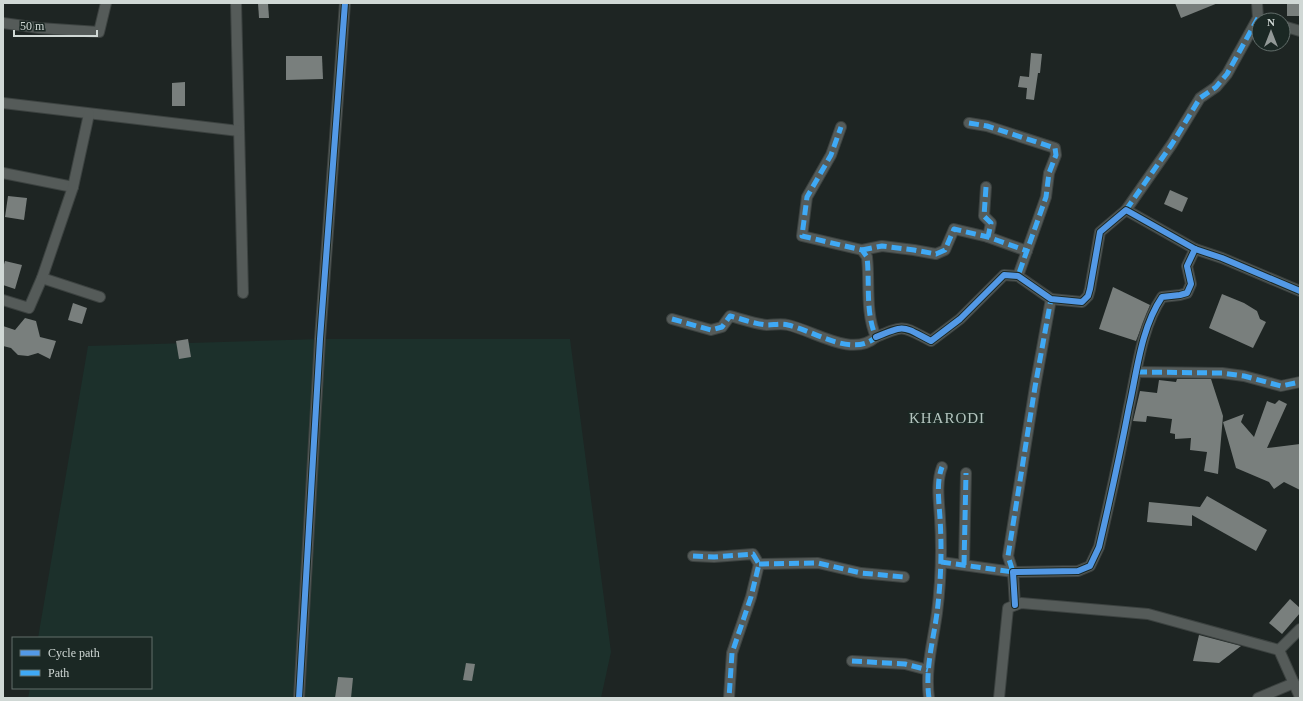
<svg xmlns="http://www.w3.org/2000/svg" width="1303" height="701" viewBox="0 0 1303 701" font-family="Georgia,serif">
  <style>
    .built { fill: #1c302b }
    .building { fill: #797f7d }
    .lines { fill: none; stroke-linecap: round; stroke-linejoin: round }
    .minor-casing { stroke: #3c4240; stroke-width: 12 }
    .minor { stroke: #555b59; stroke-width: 10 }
    .quiet { stroke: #3fa9f5; stroke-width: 5; stroke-dasharray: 10 5; stroke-linecap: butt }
    .cycleway-casing { stroke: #1b2824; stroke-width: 8 }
    .cycleway { stroke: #5399e6; stroke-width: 6 }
    .labels { text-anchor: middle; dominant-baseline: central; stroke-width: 4; stroke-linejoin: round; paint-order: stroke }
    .neighbourhood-label { font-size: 15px; letter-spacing: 1px; fill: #b4c5bf; stroke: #1b2824 }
  </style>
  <rect width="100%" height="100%" fill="#1e2523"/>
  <path class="built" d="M320,339H570L611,652L601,698H28L30,688H151V638H38L88,346Z"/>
  <g class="building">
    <path d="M258,3H268L269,18H259Z"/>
    <path d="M1175,3H1218L1181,18Z"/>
    <rect x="1287" y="3" width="13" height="13"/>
    <path d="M1031,53L1042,54L1040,73H1038L1034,100L1026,99L1027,88L1018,87L1020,76L1029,77Z"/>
    <path d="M286,56H322L323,79L286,80Z"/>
    <path d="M185,82V106H172V83Z"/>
    <path d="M1170,190L1188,198L1182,212L1164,204Z"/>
    <path d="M8,196L27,198L24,220L5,217Z"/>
    <path d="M5,261L22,265L15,289L3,285V268Z"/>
    <path d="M1113,287L1150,305L1136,341L1099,329Z"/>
    <path d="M1222,294L1244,303L1257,311L1260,319L1266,322L1253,348L1209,328Z"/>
    <path d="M73,303L87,308L82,324L68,320Z"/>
    <path d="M25,318L36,321L40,337L56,341L50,359L38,353L28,356L18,355L11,348L3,346V326L15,330Z"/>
    <path d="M188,339L191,357L179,359L176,341Z"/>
    <path d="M1177,379H1211L1223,416L1218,474L1204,471L1207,452L1190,450L1191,438L1175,439V434L1170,433L1172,419L1147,416L1146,422L1133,421L1140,391L1157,393L1159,380L1176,382Z"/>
    <path d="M1279,400L1287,404L1267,448L1300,444V490L1284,482L1274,489L1269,482L1236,468L1223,422L1244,414L1241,422L1254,437L1267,401L1275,404Z"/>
    <path d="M1207,496L1267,530L1256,551L1192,515V526L1147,522L1149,502L1200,507Z"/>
    <path d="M1290,599L1300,608V613L1282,634L1269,623Z"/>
    <path d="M1199,635L1241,646L1219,663L1193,661Z"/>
    <path d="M466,663L475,664L472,681L463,680Z"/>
    <path d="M338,677L353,678L351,698H335Z"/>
  </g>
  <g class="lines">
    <defs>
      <g id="minor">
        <path d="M236,3L243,293"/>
        <path d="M1257,3L1258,18L1263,20"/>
        <path d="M3,23L39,28L99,32L106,3"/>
        <path d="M1283,26L1300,31"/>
        <path d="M3,103L239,131"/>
        <path d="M969,123L987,126L1055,148L1056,155L1049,173L1046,197L1018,276"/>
        <path d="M3,173L73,187"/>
        <path d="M986,187L984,216L991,223L988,237L1027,251"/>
        <path d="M1126,210L1172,144L1200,98L1216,87L1227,74L1258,18"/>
        <path d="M862,250L882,246L914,250L936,254L945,250L954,229L988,237"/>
        <path d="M42,278L100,297"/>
        <path d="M3,300L29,308L42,278L73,187L89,114"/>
        <path d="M672,319L711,330L722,327L730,316C742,319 755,324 767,325C774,325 781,323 788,325C815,331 852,358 876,337C865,312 870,283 867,257L862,250L802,236L807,197L831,155L841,127"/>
        <path d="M876,337C906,324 902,326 931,341L960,319L1004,275L1018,276L1051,299L1082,302L1088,296L1090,289L1100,232L1126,210L1195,249L1222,258L1300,291"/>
        <path d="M1137,372L1222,373L1244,376L1281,386L1300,382"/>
        <path d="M693,556L714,557L753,554L759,564L751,597L732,653L729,698"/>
        <path d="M941,562L1013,572L1008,556L1035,387L1051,299"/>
        <path d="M759,564L818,563L861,573L904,577"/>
        <path d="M964,565L966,473"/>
        <path d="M1015,605L1013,572L1078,571L1090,566L1099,547C1110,500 1120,454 1129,407C1137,371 1141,328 1162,297L1180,295L1187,293L1191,284L1187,266L1195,249"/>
        <path d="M1279,650L1300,697"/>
        <path d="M852,661L905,664L928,670"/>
        <path d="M299,698L320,339L345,3"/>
        <path d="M929,698C925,669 933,642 937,613C941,581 942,550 940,518C939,501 936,483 942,467"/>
        <path d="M999,698L1008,608L1021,603L1148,614L1279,650L1300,629"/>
        <path d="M1258,698L1294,683"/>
      </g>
    </defs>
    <use href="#minor" class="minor-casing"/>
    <use href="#minor" class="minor"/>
    <g class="quiet">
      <path d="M969,123L987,126L1055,148L1056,155L1049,173L1046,197L1018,276"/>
      <path d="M986,187L984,216L991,223L988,237L1027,251"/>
      <path d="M1126,210L1172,144L1200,98L1216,87L1227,74L1258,18"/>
      <path d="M862,250L882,246L914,250L936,254L945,250L954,229L988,237"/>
      <path d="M672,319L711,330L722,327L730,316C742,319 755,324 767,325C774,325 781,323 788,325C815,331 852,358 876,337C865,312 870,283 867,257L862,250L802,236L807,197L831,155L841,127"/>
      <path d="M1137,372L1222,373L1244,376L1281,386L1300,382"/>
      <path d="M693,556L714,557L753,554L759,564L751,597L732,653L729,698"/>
      <path d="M941,562L1013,572L1008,556L1035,387L1051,299"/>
      <path d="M759,564L818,563L861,573L904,577"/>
      <path d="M964,565L966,473"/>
      <path d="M852,661L905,664L928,670"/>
      <path d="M929,698C925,669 933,642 937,613C941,581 942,550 940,518C939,501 936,483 942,467"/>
    </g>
    <defs>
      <g id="cycleway">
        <path d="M876,337C906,324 902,326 931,341L960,319L1004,275L1018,276L1051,299L1082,302L1088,296L1090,289L1100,232L1126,210L1195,249L1222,258L1300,291"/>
        <path d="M1015,605L1013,572L1078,571L1090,566L1099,547C1110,500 1120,454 1129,407C1137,371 1141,328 1162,297L1180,295L1187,293L1191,284L1187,266L1195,249"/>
        <path d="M299,698L320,339L345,3"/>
      </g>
    </defs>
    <use href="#cycleway" class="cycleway-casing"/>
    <use href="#cycleway" class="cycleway"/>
  </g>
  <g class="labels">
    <g class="neighbourhood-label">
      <text x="947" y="418">KHARODI</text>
    </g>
  </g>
  <rect width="1303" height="701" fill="none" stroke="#d0d8d5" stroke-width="8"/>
  <rect x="12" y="637" width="140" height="52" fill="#1b2824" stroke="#636e6b"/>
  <rect x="20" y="650" width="20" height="6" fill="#5399e6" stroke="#636e6b"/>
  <text x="48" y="657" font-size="12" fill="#d0d8d5">Cycle path</text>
  <rect x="20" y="670" width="20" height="6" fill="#3fa9f5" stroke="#636e6b"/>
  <text x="48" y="677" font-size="12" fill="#d0d8d5">Path</text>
  <g transform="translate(1271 32)"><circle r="19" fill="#1b2824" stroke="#636e6b"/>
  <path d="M0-3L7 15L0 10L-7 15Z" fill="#929997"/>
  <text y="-6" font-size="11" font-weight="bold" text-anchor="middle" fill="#d0d8d5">N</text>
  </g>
  <path d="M14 30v6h83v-6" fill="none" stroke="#d0d8d5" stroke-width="2"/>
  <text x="20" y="30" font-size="12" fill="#d0d8d5" stroke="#1b2824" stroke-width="3" paint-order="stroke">50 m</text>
</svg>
